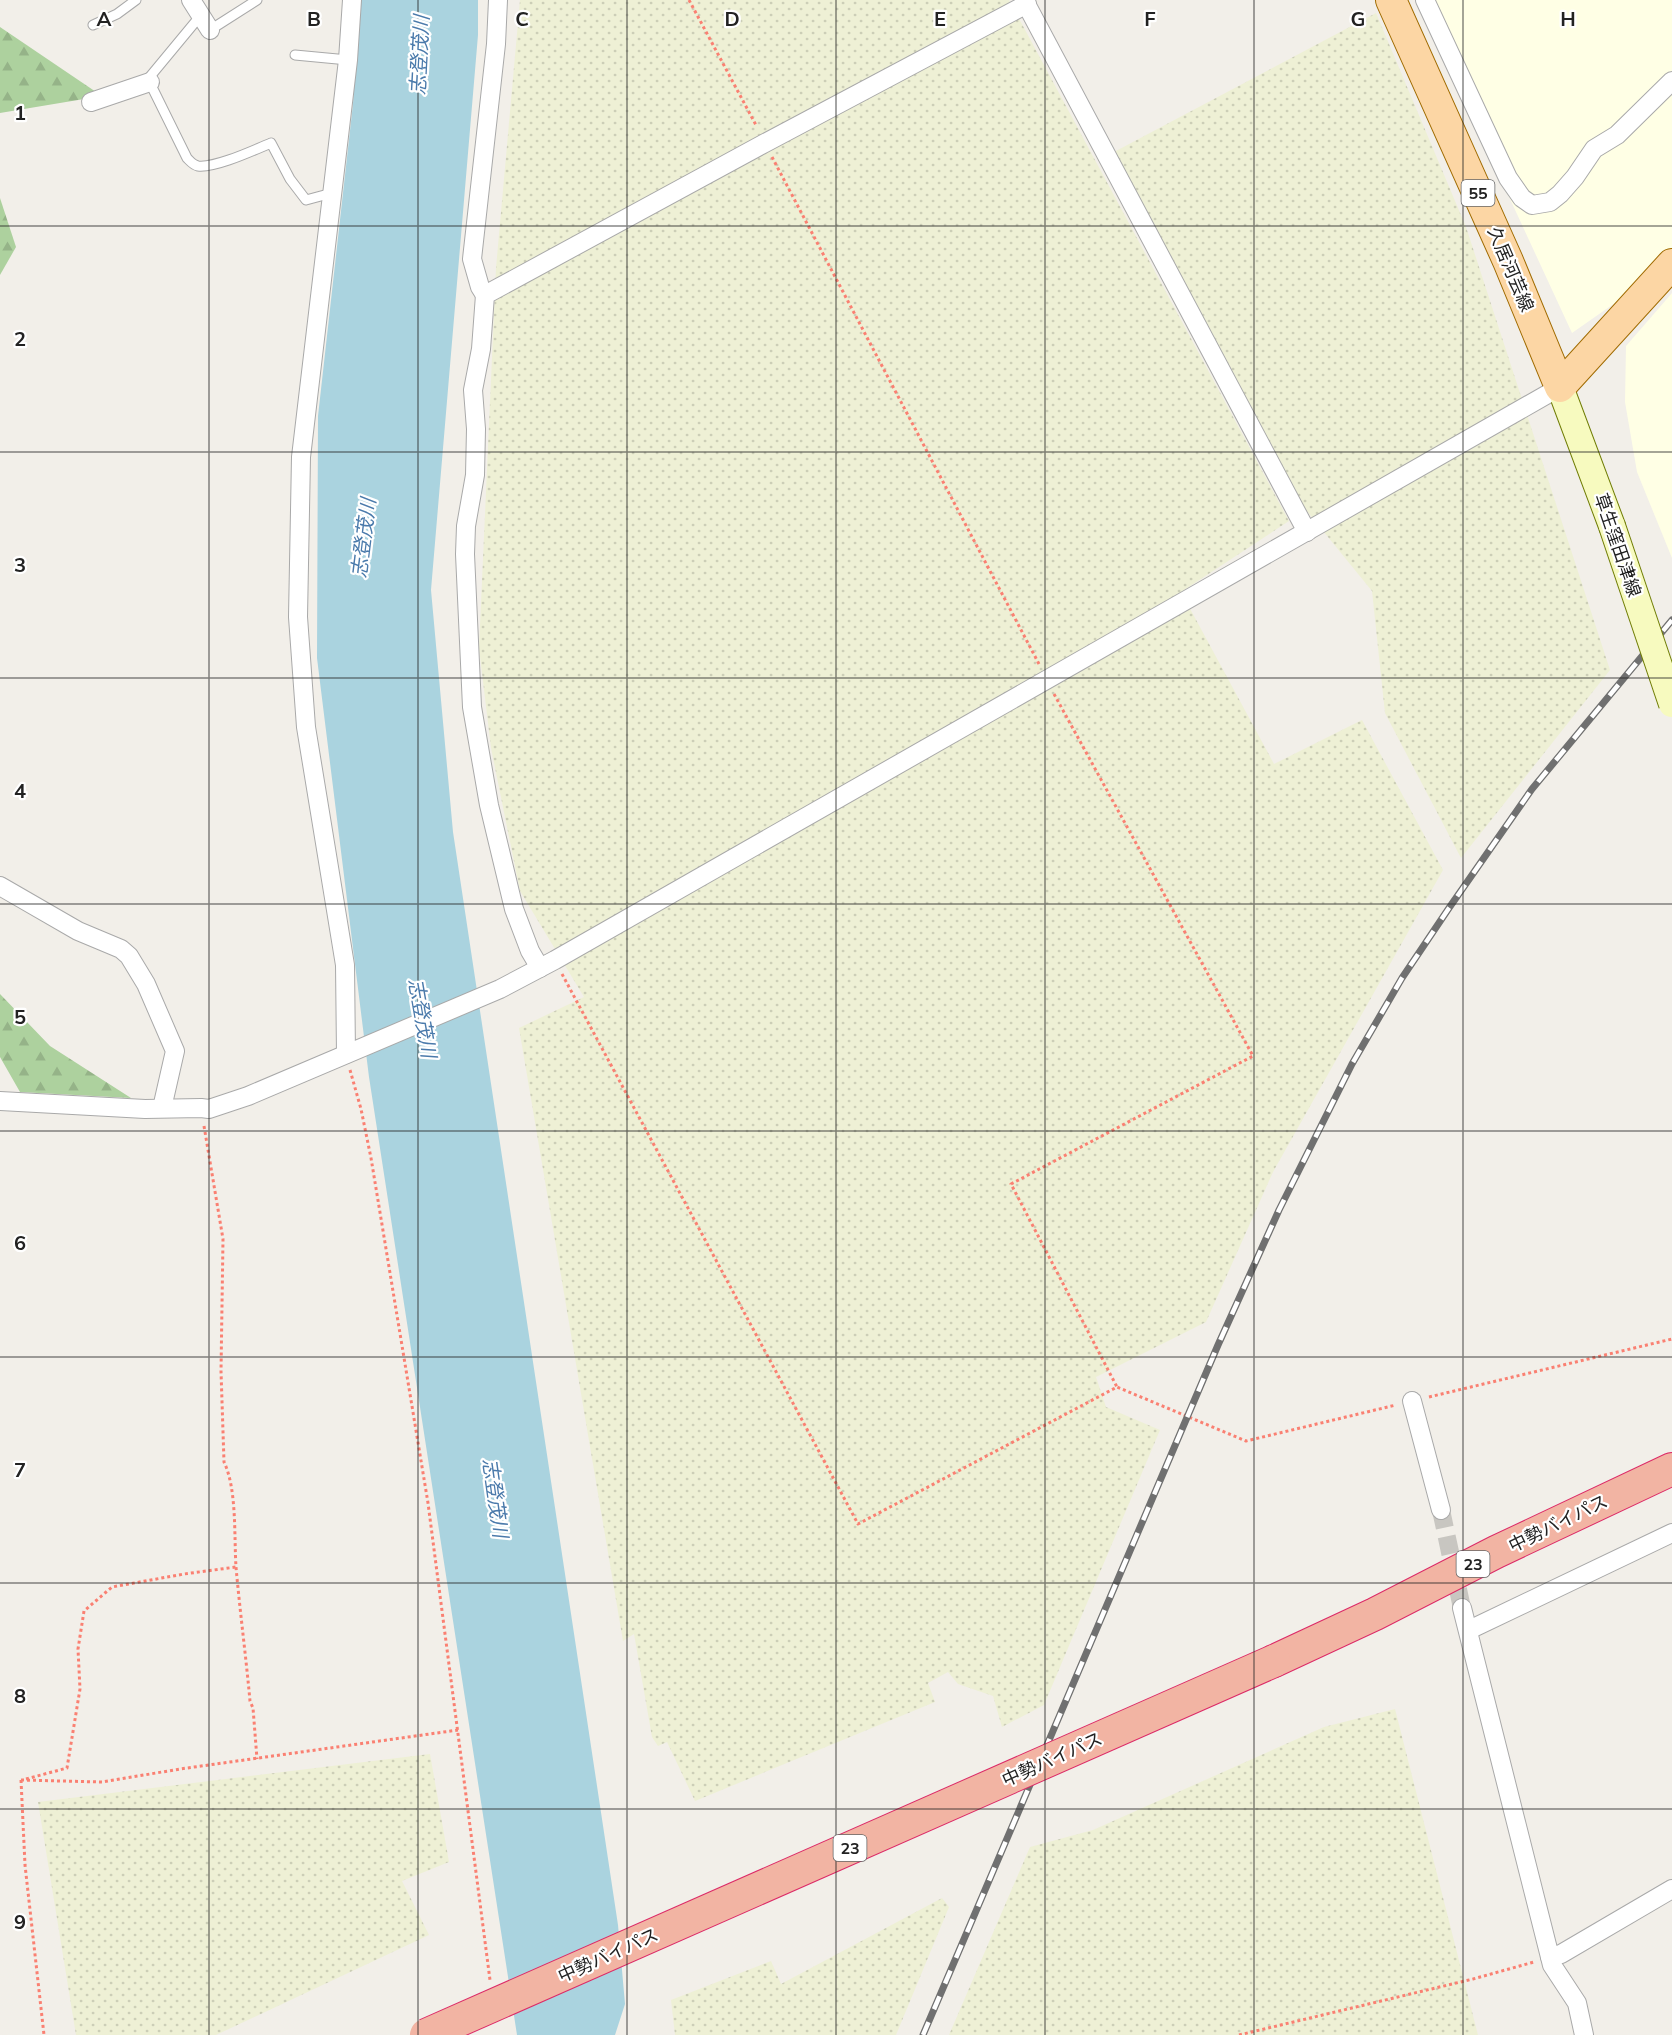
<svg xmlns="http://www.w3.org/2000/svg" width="1672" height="2035" viewBox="0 0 1672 2035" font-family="Mulish,'Noto Sans JP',sans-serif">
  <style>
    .education { fill: #ffffe5 }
    .farmland { fill: url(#farmland-dots) }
    .forest { fill: url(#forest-firs) }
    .water { fill: #aad3df }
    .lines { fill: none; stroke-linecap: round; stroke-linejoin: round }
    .minor-tunnel { stroke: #c8c6c1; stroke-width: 18; stroke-dasharray: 18 9; stroke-linecap: butt }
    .service-casing { stroke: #a9a9a9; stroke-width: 11 }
    .minor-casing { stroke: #a9a9a9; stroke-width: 20 }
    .secondary-casing { stroke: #707d05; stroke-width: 28 }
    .primary-casing { stroke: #a06b00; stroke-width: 32 }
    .trunk-casing { stroke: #dc2a67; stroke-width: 34 }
    .path { stroke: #fa8072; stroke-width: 3; stroke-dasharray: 3 3; stroke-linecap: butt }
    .service { stroke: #fff; stroke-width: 9 }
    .minor { stroke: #fff; stroke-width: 18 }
    .secondary { stroke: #f7fabf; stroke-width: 26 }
    .primary { stroke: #fcd6a4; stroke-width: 30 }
    .trunk { stroke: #f2b4a3; stroke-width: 32 }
    .rail-casing { stroke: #707070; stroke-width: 7 }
    .rail { stroke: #fff; stroke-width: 4.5; stroke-dasharray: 14; stroke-linecap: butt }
    .secondary-bridge-casing { stroke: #707d05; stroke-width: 28; stroke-linecap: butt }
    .trunk-bridge-casing { stroke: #dc2a67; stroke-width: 34; stroke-linecap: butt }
    .secondary-bridge { stroke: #f7fabf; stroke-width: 26 }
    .trunk-bridge { stroke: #f2b4a3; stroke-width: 32 }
    .grid { fill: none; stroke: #222; stroke-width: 1.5; stroke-opacity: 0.55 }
    .labels { text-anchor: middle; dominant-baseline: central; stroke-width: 4.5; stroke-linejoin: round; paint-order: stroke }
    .shield { fill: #fff; stroke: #646464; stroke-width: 1.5 }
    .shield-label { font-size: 16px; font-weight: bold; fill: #222 }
    .street-label { font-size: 18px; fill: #222; stroke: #fff }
    .water-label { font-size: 20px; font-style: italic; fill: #4a7aab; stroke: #fff }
    .grid-label { font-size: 20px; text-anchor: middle; font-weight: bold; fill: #222; stroke: #fff; stroke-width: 4.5; stroke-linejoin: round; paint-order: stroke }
  </style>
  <defs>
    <pattern id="farmland-dots" width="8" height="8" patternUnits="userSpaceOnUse" patternTransform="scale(1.5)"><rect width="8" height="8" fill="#eef0d5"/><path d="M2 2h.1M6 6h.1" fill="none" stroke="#ccceb7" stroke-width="1.8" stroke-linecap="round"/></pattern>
    <pattern id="forest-firs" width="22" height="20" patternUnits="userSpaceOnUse" patternTransform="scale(1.5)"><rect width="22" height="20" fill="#add19e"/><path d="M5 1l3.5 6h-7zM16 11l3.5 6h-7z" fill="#95b388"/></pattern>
  </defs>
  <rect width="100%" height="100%" fill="#f2efe9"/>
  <g class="education">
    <path d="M1418,0H1672V248L1632,291L1572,333Z"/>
    <path d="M1672,293V558L1637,472L1625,402L1626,346Z"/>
  </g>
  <g class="farmland">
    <path d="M520,0H1009L1289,521L1181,592L1274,764L1362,720L1443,870L1273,1172L1206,1322L1096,1377L1106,1407L1160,1430L1044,1705L1002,1727L993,1696L958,1684L948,1672L928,1683L935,1702L695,1801L667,1742L658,1746L652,1737L634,1634L623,1641L519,1028L584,997L520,891L491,748L479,648L496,268Z"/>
    <path d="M1376,13L1466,227L1610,670L1461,858L1385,713L1372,591L1301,504L1114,152Z"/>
    <path d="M1395,1709L1478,2035H949L1030,1847L1093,1830L1324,1727Z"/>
    <path d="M430,1754L449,1862L402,1881L429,1935L216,2035H76L38,1802Z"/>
    <path d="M942,1898L949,1907L896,2035H675L671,2000L771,1961L781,1984Z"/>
  </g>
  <g class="forest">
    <path d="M0,27L102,96L0,113Z"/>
    <path d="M0,198L16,247L0,275Z"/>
    <path d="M0,994L50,1046L131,1098L20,1092L0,1057Z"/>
  </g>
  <path class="water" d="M359,0H478V35L431,590L453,832L618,1925L625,2004L615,2035H517L369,1077L317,658L318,416L353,104Z"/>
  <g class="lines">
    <path class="minor-tunnel" d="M1441,1510L1462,1608"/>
    <defs>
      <g id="service">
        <path d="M201,15L148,79L187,158C190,161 193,165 198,166C216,168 254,150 271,143L290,179L306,200L332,193"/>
        <path d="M93,25L117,14L136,0"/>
        <path d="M210,30L257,0"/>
        <path d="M295,55L348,60"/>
      </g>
      <g id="minor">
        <path d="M191,0L210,30"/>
        <path d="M1024,0L1307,532"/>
        <path d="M1425,0L1508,178L1522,198L1532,205L1550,202L1560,194L1575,177L1594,149L1617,135L1672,81"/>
        <path d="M91,102L150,82"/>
        <path d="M485,295L480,287L472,259L496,44L498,0"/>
        <path d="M0,886L78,931L121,949L129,956L146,984L175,1051L162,1108"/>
        <path d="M540,968L530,951L514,909L489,805L472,707L465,554L466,526L475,475L476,429L473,390L481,349L485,295L765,143L1027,4"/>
        <path d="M346,1054L345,965L306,727L298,617L301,457L348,60L352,0"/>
        <path d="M0,1101L145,1109L201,1108L209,1109L248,1096L500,989L555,960L1560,387"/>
        <path d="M1412,1401L1441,1510"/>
        <path d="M1462,1608L1550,1957L1552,1965L1577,2003L1584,2035"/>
        <path d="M1469,1630L1672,1533"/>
        <path d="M1550,1957L1561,1954L1672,1889"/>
      </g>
      <path id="secondary" d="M1560,387L1612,526"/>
      <path id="primary" d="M1391,0L1508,261L1560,387L1672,264"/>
      <path id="trunk" d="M1274,1661L1375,1614L1496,1552L1672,1469"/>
    </defs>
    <use href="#service" class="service-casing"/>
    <use href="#minor" class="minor-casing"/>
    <use href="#secondary" class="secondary-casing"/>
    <use href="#primary" class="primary-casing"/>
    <use href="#trunk" class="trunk-casing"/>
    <g class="path">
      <path d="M689,0L757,127"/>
      <path d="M772,157L1039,664"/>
      <path d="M1054,694L1253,1056L1011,1184L1117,1387"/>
      <path d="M562,974L858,1524L1117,1387L1246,1441L1396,1405"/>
      <path d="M350,1070L361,1109L371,1158L428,1503L490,1980"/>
      <path d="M204,1126L223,1239L221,1371L224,1462C237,1489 234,1536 236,1567C240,1612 246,1657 250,1701L253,1708L257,1759"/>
      <path d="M1429,1397L1672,1339"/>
      <path d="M26,1779L67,1768L80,1689L78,1649L84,1611L112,1587L184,1574L236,1567"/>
      <path d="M21,1780L102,1782L180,1769L458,1730"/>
      <path d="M21,1780L25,1865L44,2035"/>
      <path d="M1239,2035L1473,1979L1534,1962"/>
    </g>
    <use href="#service" class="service"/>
    <use href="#minor" class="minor"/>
    <use href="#secondary" class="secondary"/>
    <use href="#primary" class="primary"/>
    <use href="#trunk" class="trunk"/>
    <defs>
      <path id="rail" d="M923,2035L1218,1345L1279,1210L1352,1064L1402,978L1449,908L1532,789L1672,620"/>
    </defs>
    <use href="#rail" class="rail-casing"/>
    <use href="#rail" class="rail"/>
    <defs>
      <path id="secondary-bridge" d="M1612,526L1672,704"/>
      <path id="trunk-bridge" d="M426,2035L1274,1661"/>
    </defs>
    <use href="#secondary-bridge" class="secondary-bridge-casing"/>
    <use href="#trunk-bridge" class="trunk-bridge-casing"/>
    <use href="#secondary-bridge" class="secondary-bridge"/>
    <use href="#trunk-bridge" class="trunk-bridge"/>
  </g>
  <path class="grid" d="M209,0V2035M418,0V2035M627,0V2035M836,0V2035M1045,0V2035M1254,0V2035M1463,0V2035M0,226H1672M0,452H1672M0,678H1672M0,904H1672M0,1131H1672M0,1357H1672M0,1583H1672M0,1809H1672"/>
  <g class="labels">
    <g class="shield">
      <rect x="1461.5" y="180" width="33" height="26" rx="4.5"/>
      <rect x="1456.5" y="1551" width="33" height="26" rx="4.5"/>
      <rect x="833.5" y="1835" width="33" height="26" rx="4.5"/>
    </g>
    <g class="shield-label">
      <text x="1478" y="193">55</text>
      <text x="1473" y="1564">23</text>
      <text x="850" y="1848">23</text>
    </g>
    <g class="street-label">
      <text transform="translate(1511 269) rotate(67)">久居河芸線</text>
      <text transform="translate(1618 545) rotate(71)">草生窪田津線</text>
      <text transform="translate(1558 1523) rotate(-26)">中勢バイパス</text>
      <text transform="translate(1052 1759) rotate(-24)">中勢バイパス</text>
      <text transform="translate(608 1955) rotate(-24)">中勢バイパス</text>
    </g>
    <g class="water-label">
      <text transform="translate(419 55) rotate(-87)">志登茂川</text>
      <text transform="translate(363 538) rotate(-83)">志登茂川</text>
      <text transform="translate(423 1018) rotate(80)">志登茂川</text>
      <text transform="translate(496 1498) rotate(82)">志登茂川</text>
    </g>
  </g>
  <g class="grid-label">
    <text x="104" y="26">A</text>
    <text x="314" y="26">B</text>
    <text x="522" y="26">C</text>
    <text x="732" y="26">D</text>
    <text x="940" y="26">E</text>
    <text x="1150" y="26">F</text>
    <text x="1358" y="26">G</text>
    <text x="1568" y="26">H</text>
    <text x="20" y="120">1</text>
    <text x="20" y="346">2</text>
    <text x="20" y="572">3</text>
    <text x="20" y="798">4</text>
    <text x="20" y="1024">5</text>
    <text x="20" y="1250">6</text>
    <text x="20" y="1477">7</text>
    <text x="20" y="1703">8</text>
    <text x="20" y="1929">9</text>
  </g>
</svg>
